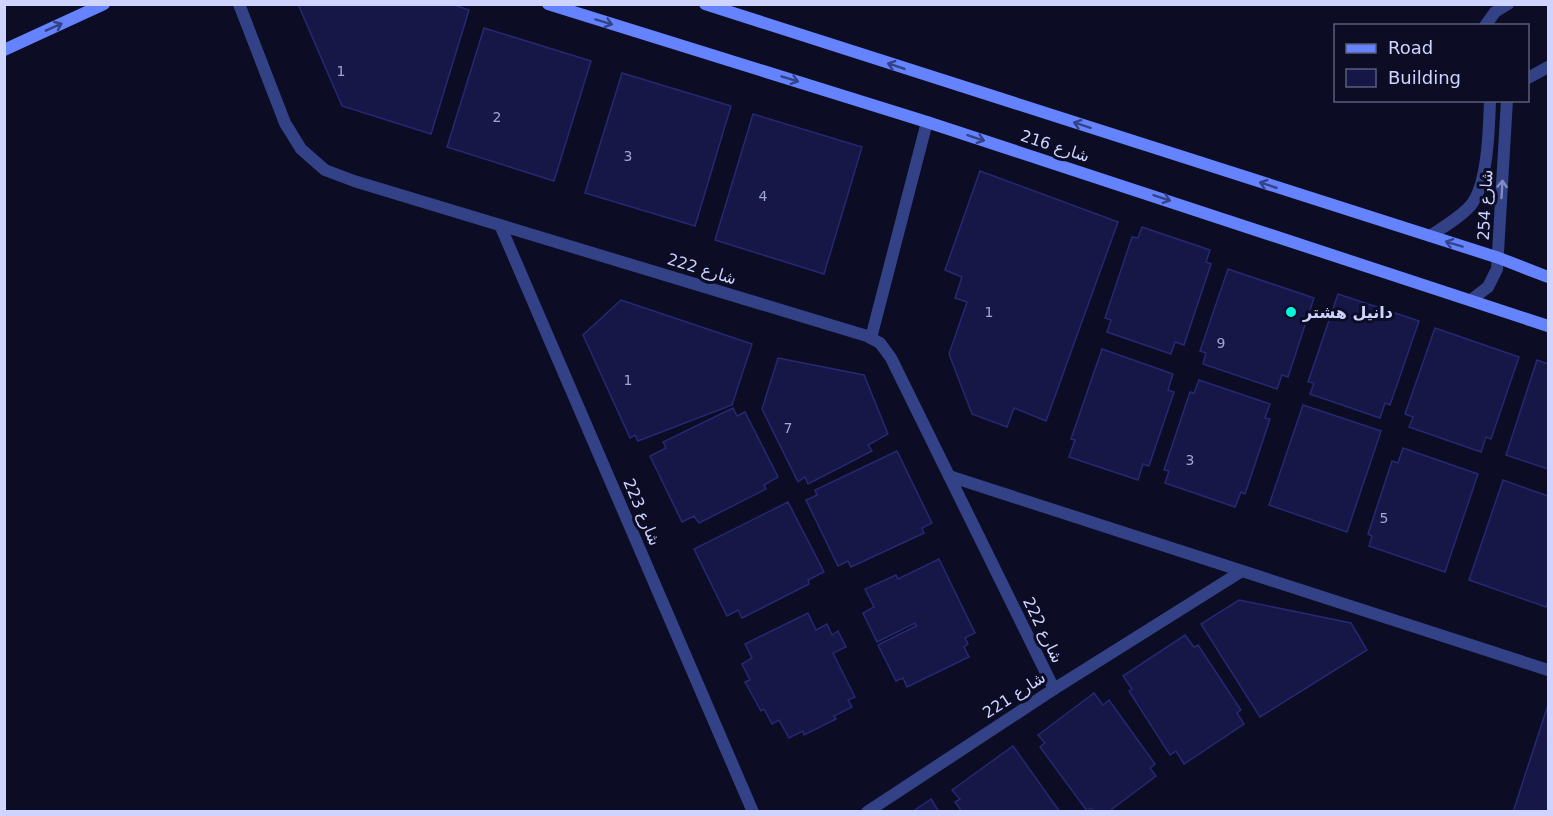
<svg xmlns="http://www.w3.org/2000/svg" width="1553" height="816" viewBox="0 0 1553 816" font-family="'DejaVu Sans',Cairo,sans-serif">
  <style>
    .building { fill: #161746; stroke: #262874; stroke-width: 1.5 }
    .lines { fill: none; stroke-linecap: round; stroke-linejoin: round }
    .street { stroke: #334287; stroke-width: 12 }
    .secondary { stroke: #6583ff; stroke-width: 12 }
    .oneway { stroke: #344287 }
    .oneway2 { stroke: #808bc3 }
    .poi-dot { fill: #00f9dc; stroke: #0c0d24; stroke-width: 2 }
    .labels { text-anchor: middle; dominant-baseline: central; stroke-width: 6; stroke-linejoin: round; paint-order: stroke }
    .number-label { font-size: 14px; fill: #a0a5d1 }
    .street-label { font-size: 16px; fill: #ced4ff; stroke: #0c0d24 }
    .poi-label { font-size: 16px; font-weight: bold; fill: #ced4ff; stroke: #0c0d24; text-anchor: start }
  </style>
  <rect width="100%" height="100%" fill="#0c0d24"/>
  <g class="building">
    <path d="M298,4H451L469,10L431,134L342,106Z"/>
    <path d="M484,28L591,61L554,181L447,147Z"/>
    <path d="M622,73L731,106L695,226L585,193Z"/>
    <path d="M753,114L862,147L824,274L715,240Z"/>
    <path d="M980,171L1118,222L1046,421L1014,408L1007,427L972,414L949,354L967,302L955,298L962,277L945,270Z"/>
    <path d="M1142,227L1210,250L1206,262L1211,264L1184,345L1175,342L1171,354L1107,332L1111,320L1105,318L1132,237L1138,238Z"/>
    <path d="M1228,269L1314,298L1288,377L1282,375L1277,389L1203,364L1206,353L1200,351Z"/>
    <path d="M1338,294L1419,321L1390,405L1385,403L1380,418L1310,394L1314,383L1308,382Z"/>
    <path d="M621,300L752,344L732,405L638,441L635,435L630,438L583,335Z"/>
    <path d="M1435,328L1519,357L1491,439L1486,437L1481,452L1409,427L1413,417L1405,414Z"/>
    <path d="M1102,349L1173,374L1168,390L1174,392L1149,466L1143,464L1138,480L1069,457L1075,440L1071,439Z"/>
    <path d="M778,358L864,375L888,434L868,445L872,451L808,484L805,477L798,482L762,409Z"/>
    <path d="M1537,360L1548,364V469L1506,455Z"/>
    <path d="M1199,380L1270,404L1265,418L1270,419L1245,494L1241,492L1235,507L1165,483L1169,471L1164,470L1190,392L1194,393Z"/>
    <path d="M1303,405L1381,431L1347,532L1269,505Z"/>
    <path d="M733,408L737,416L745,412L778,477L764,485L766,489L699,523L694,516L682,522L650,456L666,448L663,442Z"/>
    <path d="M1403,448L1478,474L1445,572L1369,546L1372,536L1368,534L1392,461L1398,463Z"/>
    <path d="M897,451L932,523L922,528L924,533L851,567L848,561L838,566L806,500L817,495L815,490Z"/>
    <path d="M1503,480L1548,496V600L1546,607L1469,580Z"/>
    <path d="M788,502L824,572L808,580L809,584L742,618L738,610L727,616L694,549Z"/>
    <path d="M939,559L975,633L965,638L968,644L964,647L969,657L907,687L903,678L896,681L878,645L916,626L915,623L877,642L863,613L874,607L865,589L896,575L898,579Z"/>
    <path d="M1239,600L1351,623L1367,650L1260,717L1201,624Z"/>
    <path d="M808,613L816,630L827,624L832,635L838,631L846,647L833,653L855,697L848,700L852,707L834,716L836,719L804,735L803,731L789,738L779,720L772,724L764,709L761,711L745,682L750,680L742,664L752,658L745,644Z"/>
    <path d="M1185,635L1194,647L1198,645L1241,710L1237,713L1244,724L1184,764L1176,751L1170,755L1129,691L1132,689L1123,676Z"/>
    <path d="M1094,693L1103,705L1109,700L1155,764L1150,768L1156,776L1108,812H1094L1091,808L1087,811L1040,747L1045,743L1038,735Z"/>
    <path d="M1548,705V812H1513Z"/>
    <path d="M1013,746L1060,812H962L955,802L960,799L952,790Z"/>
    <path d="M931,799L939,812H912Z"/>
  </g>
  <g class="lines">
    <g class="street">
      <path d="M239,4L285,123L301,149L325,170L354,181L867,336L880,343L891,358L1054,689"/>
      <path d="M1485,26L1495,12L1508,4"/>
      <path d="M1528,78L1548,67"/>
      <path d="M500,225L753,812"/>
      <path d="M1430,236C1443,227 1460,218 1471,205C1488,184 1489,128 1490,100"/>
      <path d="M1471,300L1488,287L1497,269L1507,100"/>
      <path d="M871,338L927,122"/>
      <path d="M949,476L1548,670"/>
      <path d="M867,812L1054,689L1242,571"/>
    </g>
    <g class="secondary">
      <path d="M548,4L927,122L1548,326"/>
      <path d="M705,4L1499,258L1548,277"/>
      <path d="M4,50L104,4"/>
    </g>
  </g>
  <defs><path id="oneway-shaft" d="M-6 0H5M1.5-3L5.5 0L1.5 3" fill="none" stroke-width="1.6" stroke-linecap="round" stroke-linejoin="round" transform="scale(1.5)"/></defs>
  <g class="oneway">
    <use href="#oneway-shaft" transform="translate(604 22) rotate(17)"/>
    <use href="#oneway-shaft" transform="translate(54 27) rotate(-24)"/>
    <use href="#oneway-shaft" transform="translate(896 66) rotate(-162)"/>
    <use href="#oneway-shaft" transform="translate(790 79) rotate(17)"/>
    <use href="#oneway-shaft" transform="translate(1082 125) rotate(-162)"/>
    <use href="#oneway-shaft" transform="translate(976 138) rotate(18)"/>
    <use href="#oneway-shaft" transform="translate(1268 185) rotate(-162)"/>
    <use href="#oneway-shaft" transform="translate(1162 198) rotate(18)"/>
    <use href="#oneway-shaft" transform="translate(1454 244) rotate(-163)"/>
  </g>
  <use class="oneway2" href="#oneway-shaft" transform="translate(1502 189) rotate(-87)"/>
  <circle class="poi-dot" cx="1291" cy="312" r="6"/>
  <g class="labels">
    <g class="number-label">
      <text x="341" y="71">1</text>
      <text x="497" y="117">2</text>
      <text x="628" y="156">3</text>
      <text x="763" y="196">4</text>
      <text x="989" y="312">1</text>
      <text x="1221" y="343">9</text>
      <text x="628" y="380">1</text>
      <text x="788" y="428">7</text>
      <text x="1190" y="460">3</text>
      <text x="1384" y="518">5</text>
    </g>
    <g class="street-label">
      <text transform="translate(1055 146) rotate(18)">شارع 216</text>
      <text transform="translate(1485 205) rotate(-87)">شارع 254</text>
      <text transform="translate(702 269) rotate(17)">شارع 222</text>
      <text transform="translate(642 512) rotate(67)">شارع 223</text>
      <text transform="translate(1043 630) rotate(64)">شارع 222</text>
      <text transform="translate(1014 695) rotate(-33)">شارع 221</text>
    </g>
    <g class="poi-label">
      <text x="1303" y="312">دانيل هشتر</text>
    </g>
  </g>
  <rect width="1553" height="816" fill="none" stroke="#ced4ff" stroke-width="12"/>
  <rect x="1334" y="24" width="195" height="78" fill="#0c0d24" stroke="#5a5d7c" stroke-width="1.5"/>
  <rect x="1346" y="44" width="30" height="9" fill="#6583ff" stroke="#5a5d7c" stroke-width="1.5"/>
  <text x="1388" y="54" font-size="18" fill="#ced4ff">Road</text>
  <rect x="1346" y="69" width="30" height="18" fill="#161746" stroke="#5a5d7c" stroke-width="1.5"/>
  <text x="1388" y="84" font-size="18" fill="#ced4ff">Building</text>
</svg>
